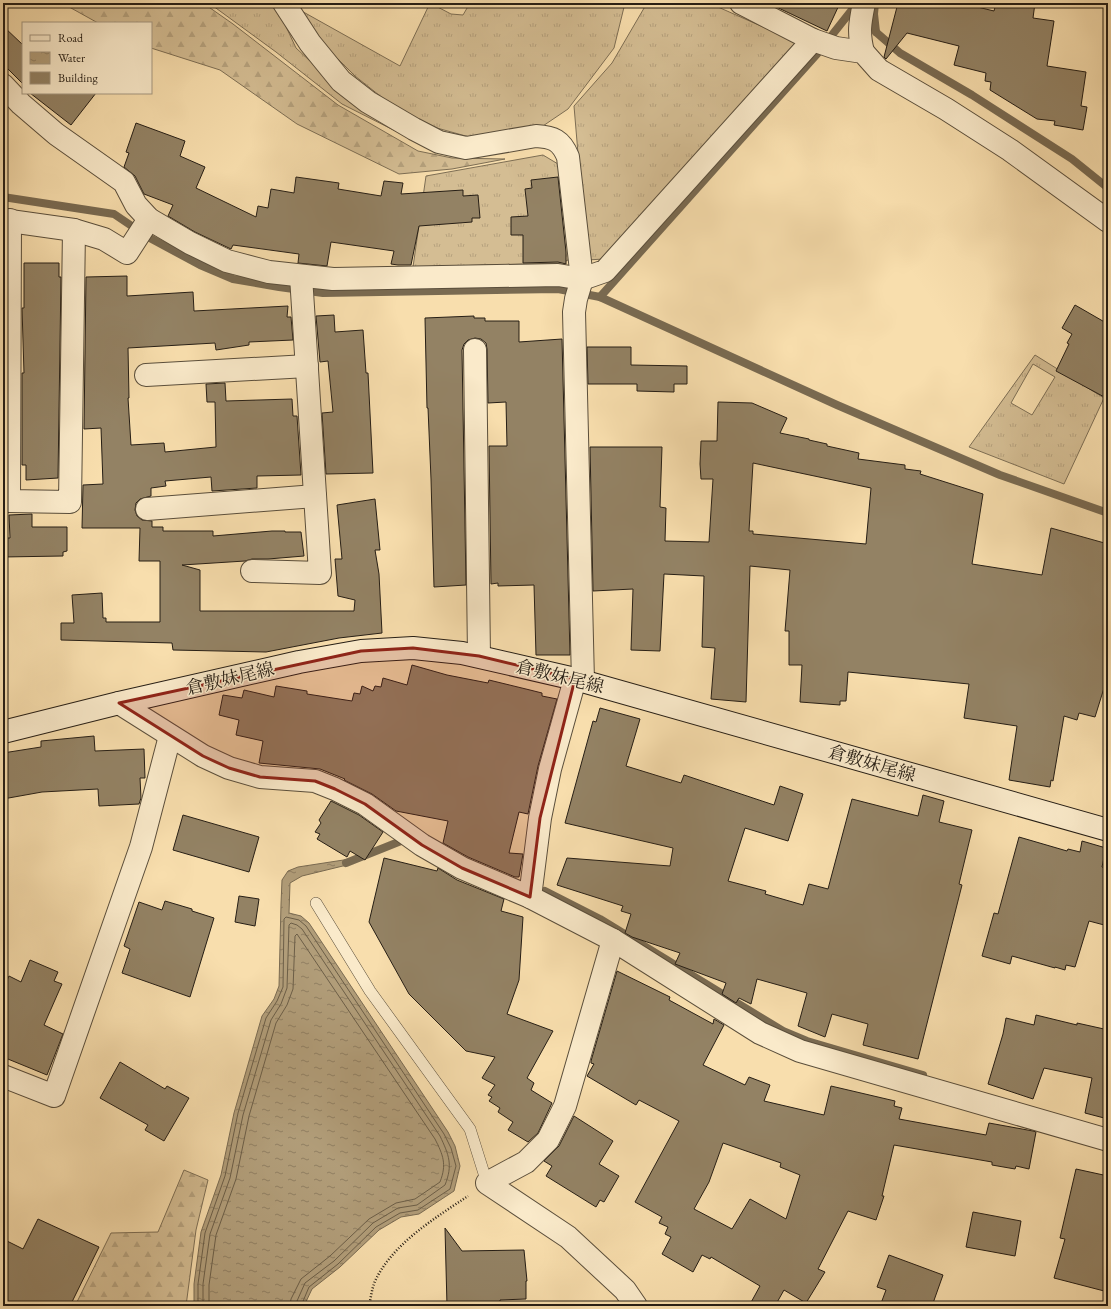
<svg xmlns="http://www.w3.org/2000/svg" width="1111" height="1309" viewBox="0 0 1111 1309" font-family="'EB Garamond','Noto Serif JP',serif">
  <style>
    .grass { fill: url(#grass-tufts); stroke: #7d6e54; fill-rule: evenodd }
    .forest { fill: url(#forest-firs); stroke: #7d6e54 }
    .water { fill: url(#water-ripples); stroke: #796a51 }
    .lines { fill: none; stroke-linecap: round; stroke-linejoin: round }
    .shore { stroke: #6c5e47; stroke-width: 1 }
    .stream { stroke: #796a51; stroke-width: 8 }
    .building { fill: #938264; stroke: #261e15; fill-rule: evenodd }
    .service-casing { stroke: #5a4e3b; stroke-width: 12 }
    .minor-casing { stroke: #5a4e3b; stroke-width: 24 }
    .secondary-casing { stroke: #261e15; stroke-width: 24 }
    .path { stroke: #261e15; stroke-width: 2.5; stroke-dasharray: 1 2; stroke-linecap: butt }
    .service { stroke: #faeaca; stroke-width: 11 }
    .minor { stroke: #faeaca; stroke-width: 22 }
    .secondary { stroke: #faeaca; stroke-width: 22 }
    .marked { fill: #8f2418; fill-opacity: 0.2; stroke: #8f2418; stroke-width: 3; stroke-linejoin: round }
    .labels { text-anchor: middle; dominant-baseline: central; stroke-width: 3; stroke-linejoin: round; paint-order: stroke }
    .street-label { font-size: 18px; fill: #261e15; stroke: #faeaca }
  </style>
  <defs>
    <pattern id="grass-tufts" width="24" height="20" patternUnits="userSpaceOnUse"><rect width="24" height="20" fill="#d4bd93"/><path d="M3 7l-1-3M5 7V3M7 7l1-3M15 17l-1-3M17 17v-4M19 17l1-3" fill="none" stroke="#b6a27e"/></pattern>
    <pattern id="forest-firs" width="22" height="20" patternUnits="userSpaceOnUse"><rect width="22" height="20" fill="#d4bd93"/><path d="M5 1l3.5 6h-7zM16 11l3.5 6h-7z" fill="#b6a27e"/></pattern>
    <pattern id="water-ripples" width="26" height="14" patternUnits="userSpaceOnUse"><rect width="26" height="14" fill="#b19d79"/><path d="M2 4q2-2 4 0t4 0M15 11q2-2 4 0t4 0" fill="none" stroke="#907f62"/></pattern>
  </defs>
  <rect width="100%" height="100%" fill="#f8dead"/>
  <filter id="stains"><feTurbulence type="fractalNoise" baseFrequency=".005" numOctaves="4"/><feColorMatrix values="0 0 0 0 .2 0 0 0 0 .09 0 0 0 0 .02 0 0 0 .5 -.17"/></filter>
  <radialGradient id="worn" r=".72"><stop offset=".6" stop-color="#630" stop-opacity="0"/><stop offset="1" stop-color="#630" stop-opacity=".3"/></radialGradient>
  <g class="grass">
    <path d="M209,3H275L296,48L366,113L427,147L342,104L276,52Z"/>
    <path d="M430,3L451,14L463,15L470,3H625L614,48L568,109L534,132L480,140L437,128L394,107L355,76L323,44L298,9L400,66Z"/>
    <path d="M647,3H709L797,42L604,259L587,260L574,106L612,63Z"/>
    <path d="M543,155L558,164L569,253L568,260L562,263L413,267L426,176Z"/>
    <path d="M1035,355L1104,398L1064,484L969,447ZM1033,364L1055,377L1032,415L1011,403Z"/>
  </g>
  <g class="forest">
    <path d="M62,3H203L233,24L338,105L418,151L452,158L505,159L452,169L399,174L297,124L220,70L151,48V23H98Z"/>
    <path d="M184,1170L208,1180L196,1230L186,1306H75L111,1233L158,1232Z"/>
  </g>
  <path class="water" d="M350,859L351,864L302,876L290,883L289,913L301,916L309,923L448,1132L455,1146L460,1166L454,1191L419,1214L401,1217L379,1230L340,1267L312,1289L304,1306H194V1284L201,1232L221,1175L234,1113L262,1016L274,999L279,986L281,904L282,880L288,871L298,867Z"/>
  <g class="lines">
    <g class="shore">
      <path d="M198,1306V1284L205,1233L225,1176L238,1113L266,1018L277,1001L283,987L284,919L286,917L299,920L306,926L444,1134L451,1148L456,1166L450,1189L418,1210L400,1213L376,1227L338,1264L309,1287L301,1306"/>
      <path d="M203,1306V1284L210,1234L230,1178L243,1115L271,1020L281,1004L287,988L289,925L291,923L297,925L302,929L440,1136C449,1155 453,1165 445,1185L417,1205L398,1208L373,1223L334,1261L305,1283L297,1301L296,1306"/>
      <path d="M209,1306V1285L216,1235L236,1179L249,1116L276,1023L287,1005L293,989L295,936L297,934L435,1139C443,1155 447,1164 440,1182L415,1199L396,1203L369,1219L330,1256L301,1279L291,1299L290,1306"/>
    </g>
    <g class="stream">
      <path d="M875,3L874,14L876,32"/>
      <path d="M865,19L877,33L900,53L972,95L1072,159L1108,188"/>
      <path d="M3,197L114,214L148,237L200,265L233,279L279,287L323,293L558,289L600,297L837,405L1000,475L1108,513"/>
      <path d="M600,297L817,54L855,6"/>
      <path d="M346,863L401,841"/>
      <path d="M545,891L600,919L783,1031L807,1041L923,1075"/>
    </g>
  </g>
  <g class="building">
    <path d="M768,3H840L827,31Z"/>
    <path d="M898,3H961L994,11L996,3H1035L1033,18L1054,21L1047,66L1086,72L1081,106L1087,107L1083,130L1054,125L1055,121L1037,119L990,90L991,82L985,81L986,73L954,65L959,46L907,33L886,59L884,57Z"/>
    <path d="M3,26L23,45V84L3,64Z"/>
    <path d="M30,93H96L71,125Z"/>
    <path d="M136,123L185,141L180,156L205,167L196,188L256,217L258,206L268,208L271,189L294,193L296,177L339,183L338,189L381,196L384,181L403,183L401,194L463,190V196L478,195L480,218H472V222L419,226L411,265H398L391,264L394,251L331,242L327,266L298,263L299,254L233,245L231,249L195,232L168,216L173,205L144,194L135,176L124,167L129,153L126,152Z"/>
    <path d="M558,177L566,252V264L558,262L523,263V235H511V217L528,216L525,189L532,188L531,180Z"/>
    <path d="M24,263H59V277H61L58,478L26,480V465H22V373H24L22,308H24Z"/>
    <path d="M127,276V296L193,292L194,311L288,306L287,317H291L293,340L249,342V345L216,350L215,343L128,348L129,398H128L131,445L164,443L165,452L216,447L215,402H207L206,384L225,383L226,401L292,399L293,416H297L301,475L257,476V488L212,491L211,477L165,481L166,486L151,488V496L140,499L136,503L135,510L137,516L142,520L152,521V527H163V531H213V536L272,531H285V532H301L304,556L268,559H252L245,561L182,565L200,570V611H354L355,600L338,596L335,559H342L337,505L375,499L380,550H375L379,574L382,633L339,638L266,652L173,650L172,643L61,640V623H74L72,595L102,593L103,618H106V622H160V561H139L140,528H82L83,485L103,484L101,428L84,429L86,277Z"/>
    <path d="M1075,305L1108,324V399L1056,371L1069,344L1067,343L1072,334L1062,328Z"/>
    <path d="M334,315L335,332L363,330L366,373H368L373,473L326,474L322,413L333,412L328,361L320,362L316,316Z"/>
    <path d="M474,316V318H485V321H519V342L562,339L570,655H536L534,585L498,586V583L491,584L489,446H507L506,402L488,403L487,349L486,343L481,339L475,338L468,340L464,344L462,350L466,585L434,587L431,479L428,408H427L425,318Z"/>
    <path d="M587,347H631V365L687,366V384H674V392L637,391V384H588Z"/>
    <path d="M718,402L752,403L787,418L780,433L809,439V440L827,444V446L859,453L858,459L905,465V469L921,471L920,474L983,494L972,564L1042,575L1051,528L1108,544V689L1104,688L1095,717L1079,713L1077,720L1064,716L1053,781L1051,780L1050,787L1009,780L1017,726L964,718L969,684L848,672L846,701H840V705L800,702L802,665H789V631H785L790,570L750,566L746,702L711,699L715,648L702,647L704,576L664,574L660,651L631,650L633,589L593,591L590,447H662L660,507L666,508L665,541L709,542L713,479H701L700,464L701,441H717ZM753,463L871,488L866,544L753,534V531H749Z"/>
    <path d="M32,514V527H67V551L63,552V556L3,557V538H10L9,515Z"/>
    <path d="M412,665L447,675L488,683L489,680L530,690L542,693V696L557,699L538,766L528,814L519,812L509,853L523,854L519,877H515L468,857L443,843L448,821L396,811L372,794L344,780L345,779L320,769L259,763L263,741L236,735L239,720L219,715L223,695L242,698L244,690L274,697L276,686L307,691V694L352,701L354,693L360,694L362,686L373,691L375,686L381,687L383,678L407,685Z"/>
    <path d="M600,708L640,719L626,766L681,783L684,775L774,805L780,786L803,794L788,841L745,828L728,881L766,891L765,894L803,905L809,884L828,889L852,799L918,816L923,795L944,801L939,822L972,830L959,884L962,885L918,1059L863,1045L868,1024L832,1014L825,1037L798,1026L807,993L757,979L751,1004L739,998L736,1003L722,994L726,983L675,964L680,953L632,937L625,933L631,914L621,911L623,906L557,885L567,858L670,866L673,848L565,823L593,721L596,722Z"/>
    <path d="M94,736L95,751L144,749L145,778H140L141,798L139,804L99,806L98,789L42,792L3,799V753L41,747V741Z"/>
    <path d="M331,801L359,815L383,832L365,860L350,851L347,857L317,839L320,834L315,832L321,823L319,820Z"/>
    <path d="M183,815L259,837L249,872L173,850Z"/>
    <path d="M1019,837L1067,851L1068,849L1080,852L1082,841L1106,848L1102,867L1108,869V926L1089,921L1075,967L1066,965L1065,970L1055,967V968L1012,956L1010,964L982,956L994,913L998,914Z"/>
    <path d="M384,858L437,871L438,868L457,880L504,899L501,911L523,917L519,980L507,1014L553,1031L527,1078L534,1083L531,1090L552,1103L538,1133L528,1142L508,1130L513,1122L498,1112L500,1108L489,1101L492,1097L488,1095L495,1085L482,1078L495,1057L466,1051L409,994L369,922Z"/>
    <path d="M239,896L259,899L255,926L235,922Z"/>
    <path d="M165,901L192,909V911L214,918L190,997L122,973L130,949L124,946L139,902L162,910Z"/>
    <path d="M30,960L58,972L54,981L62,984L44,1025L63,1034L47,1075L3,1057V988L9,976L21,982Z"/>
    <path d="M617,971L670,997L669,1000L713,1024L714,1019L724,1025L703,1065L745,1085L749,1077L770,1085L764,1101L824,1115L831,1086L895,1101L894,1106L902,1108L899,1119L986,1135L989,1123L1033,1131L1036,1132L1029,1169L1016,1166L1015,1169L992,1165V1162L894,1145L882,1196H884L876,1220L848,1211L818,1269L825,1272L806,1303L784,1290L775,1306H749L760,1286L711,1257L710,1259L702,1255L693,1272L662,1254L671,1237L665,1234L668,1227L659,1223L662,1217L635,1202L679,1121L639,1100L636,1105L587,1076L594,1064L591,1063V1061ZM723,1143L781,1163L780,1167L800,1175L786,1219L750,1199L732,1229L694,1209L709,1182Z"/>
    <path d="M1036,1015L1077,1025V1023L1104,1029V1033L1108,1035V1119L1085,1113L1092,1078L1044,1068L1033,1099L988,1084L1003,1034L1006,1018L1034,1025Z"/>
    <path d="M120,1062L165,1089L167,1086L189,1098L164,1141L145,1130L148,1125L100,1098Z"/>
    <path d="M574,1116L613,1141L599,1164L619,1176L604,1202L600,1200L596,1207L546,1176L552,1166L544,1161L559,1146Z"/>
    <path d="M1076,1169L1108,1176V1292L1054,1278L1065,1239L1060,1238Z"/>
    <path d="M973,1212L1021,1221L1015,1256L966,1247Z"/>
    <path d="M38,1219L99,1247L70,1306H3V1239L23,1249Z"/>
    <path d="M445,1228L462,1251L524,1250L527,1281H526V1299L500,1300V1306H447Z"/>
    <path d="M889,1255L943,1275L932,1306H880L886,1290L877,1287Z"/>
  </g>
  <g class="lines">
    <defs>
      <path id="service" d="M316,903L370,991L470,1129L487,1183"/>
      <g id="minor">
        <path d="M284,3L310,43L341,81L368,102L414,129L439,142L466,148L536,136C553,137 561,140 568,157L582,279L576,299L574,312L583,681"/>
        <path d="M741,3L813,40L836,48L863,52L879,70L946,109L1010,150L1108,221"/>
        <path d="M863,52C858,32 860,23 864,3"/>
        <path d="M3,85L21,104L56,134L124,182L136,205L149,219L190,243L227,261L269,272L333,279L558,275L582,279L605,271L813,40"/>
        <path d="M3,220L74,230L104,239L127,253L149,219"/>
        <path d="M10,220L9,501L70,502L74,230"/>
        <path d="M475,350L479,656"/>
        <path d="M146,375L307,366"/>
        <path d="M147,509L315,496"/>
        <path d="M252,571L320,573L301,276"/>
        <path d="M119,703L203,756L229,768L260,777L315,781L335,789L365,804L422,845L462,868L530,897L613,940L760,1033L800,1051L1108,1140"/>
        <path d="M530,897L540,818L550,769L575,679"/>
        <path d="M613,940L565,1106L548,1140L526,1162L487,1183L568,1237L625,1290L636,1306"/>
        <path d="M3,1076L54,1096L141,847L170,736"/>
      </g>
      <path id="secondary" d="M3,732L119,703L299,662L361,651L413,648L462,653L575,679L1108,830"/>
    </defs>
    <use href="#service" class="service-casing"/>
    <use href="#minor" class="minor-casing"/>
    <use href="#secondary" class="secondary-casing"/>
    <path class="path" d="M369,1306C371,1297 372,1287 376,1279C394,1243 435,1218 468,1196"/>
    <use href="#service" class="service"/>
    <use href="#minor" class="minor"/>
    <use href="#secondary" class="secondary"/>
  </g>
  <path class="marked" d="M413,648L479,656L575,679L540,818L530,897L462,868L422,845L365,804L335,789L315,781L260,777L229,768L203,756L119,703L361,651Z"/>
  <g class="labels">
    <g class="street-label">
      <text transform="translate(560 676) rotate(14)">倉敷妹尾線</text>
      <text transform="translate(230 678) rotate(-13)">倉敷妹尾線</text>
      <text transform="translate(872 763) rotate(16)">倉敷妹尾線</text>
    </g>
  </g>
  <rect width="1111" height="1309" fill="none" stroke="#f8dead" stroke-width="16"/>
  <rect x="4" y="4" width="1103" height="1301" fill="none" stroke="#261e15" stroke-width="2"/>
  <rect x="8" y="8" width="1095" height="1293" fill="none" stroke="#261e15"/>
  <rect x="22" y="22" width="130" height="72" fill="#faeaca" stroke="#a59882"/>
  <rect x="30" y="35" width="20" height="6" fill="#faeaca" stroke="#a59882"/>
  <text x="58" y="42" font-size="12" fill="#261e15">Road</text>
  <rect x="30" y="52" width="20" height="12" fill="url(#water-ripples)" stroke="#a59882"/>
  <text x="58" y="62" font-size="12" fill="#261e15">Water</text>
  <rect x="30" y="72" width="20" height="12" fill="#938264" stroke="#a59882"/>
  <text x="58" y="82" font-size="12" fill="#261e15">Building</text>
  <rect width="100%" height="100%" filter="url(#stains)"/>
  <rect width="100%" height="100%" fill="url(#worn)"/>
</svg>
